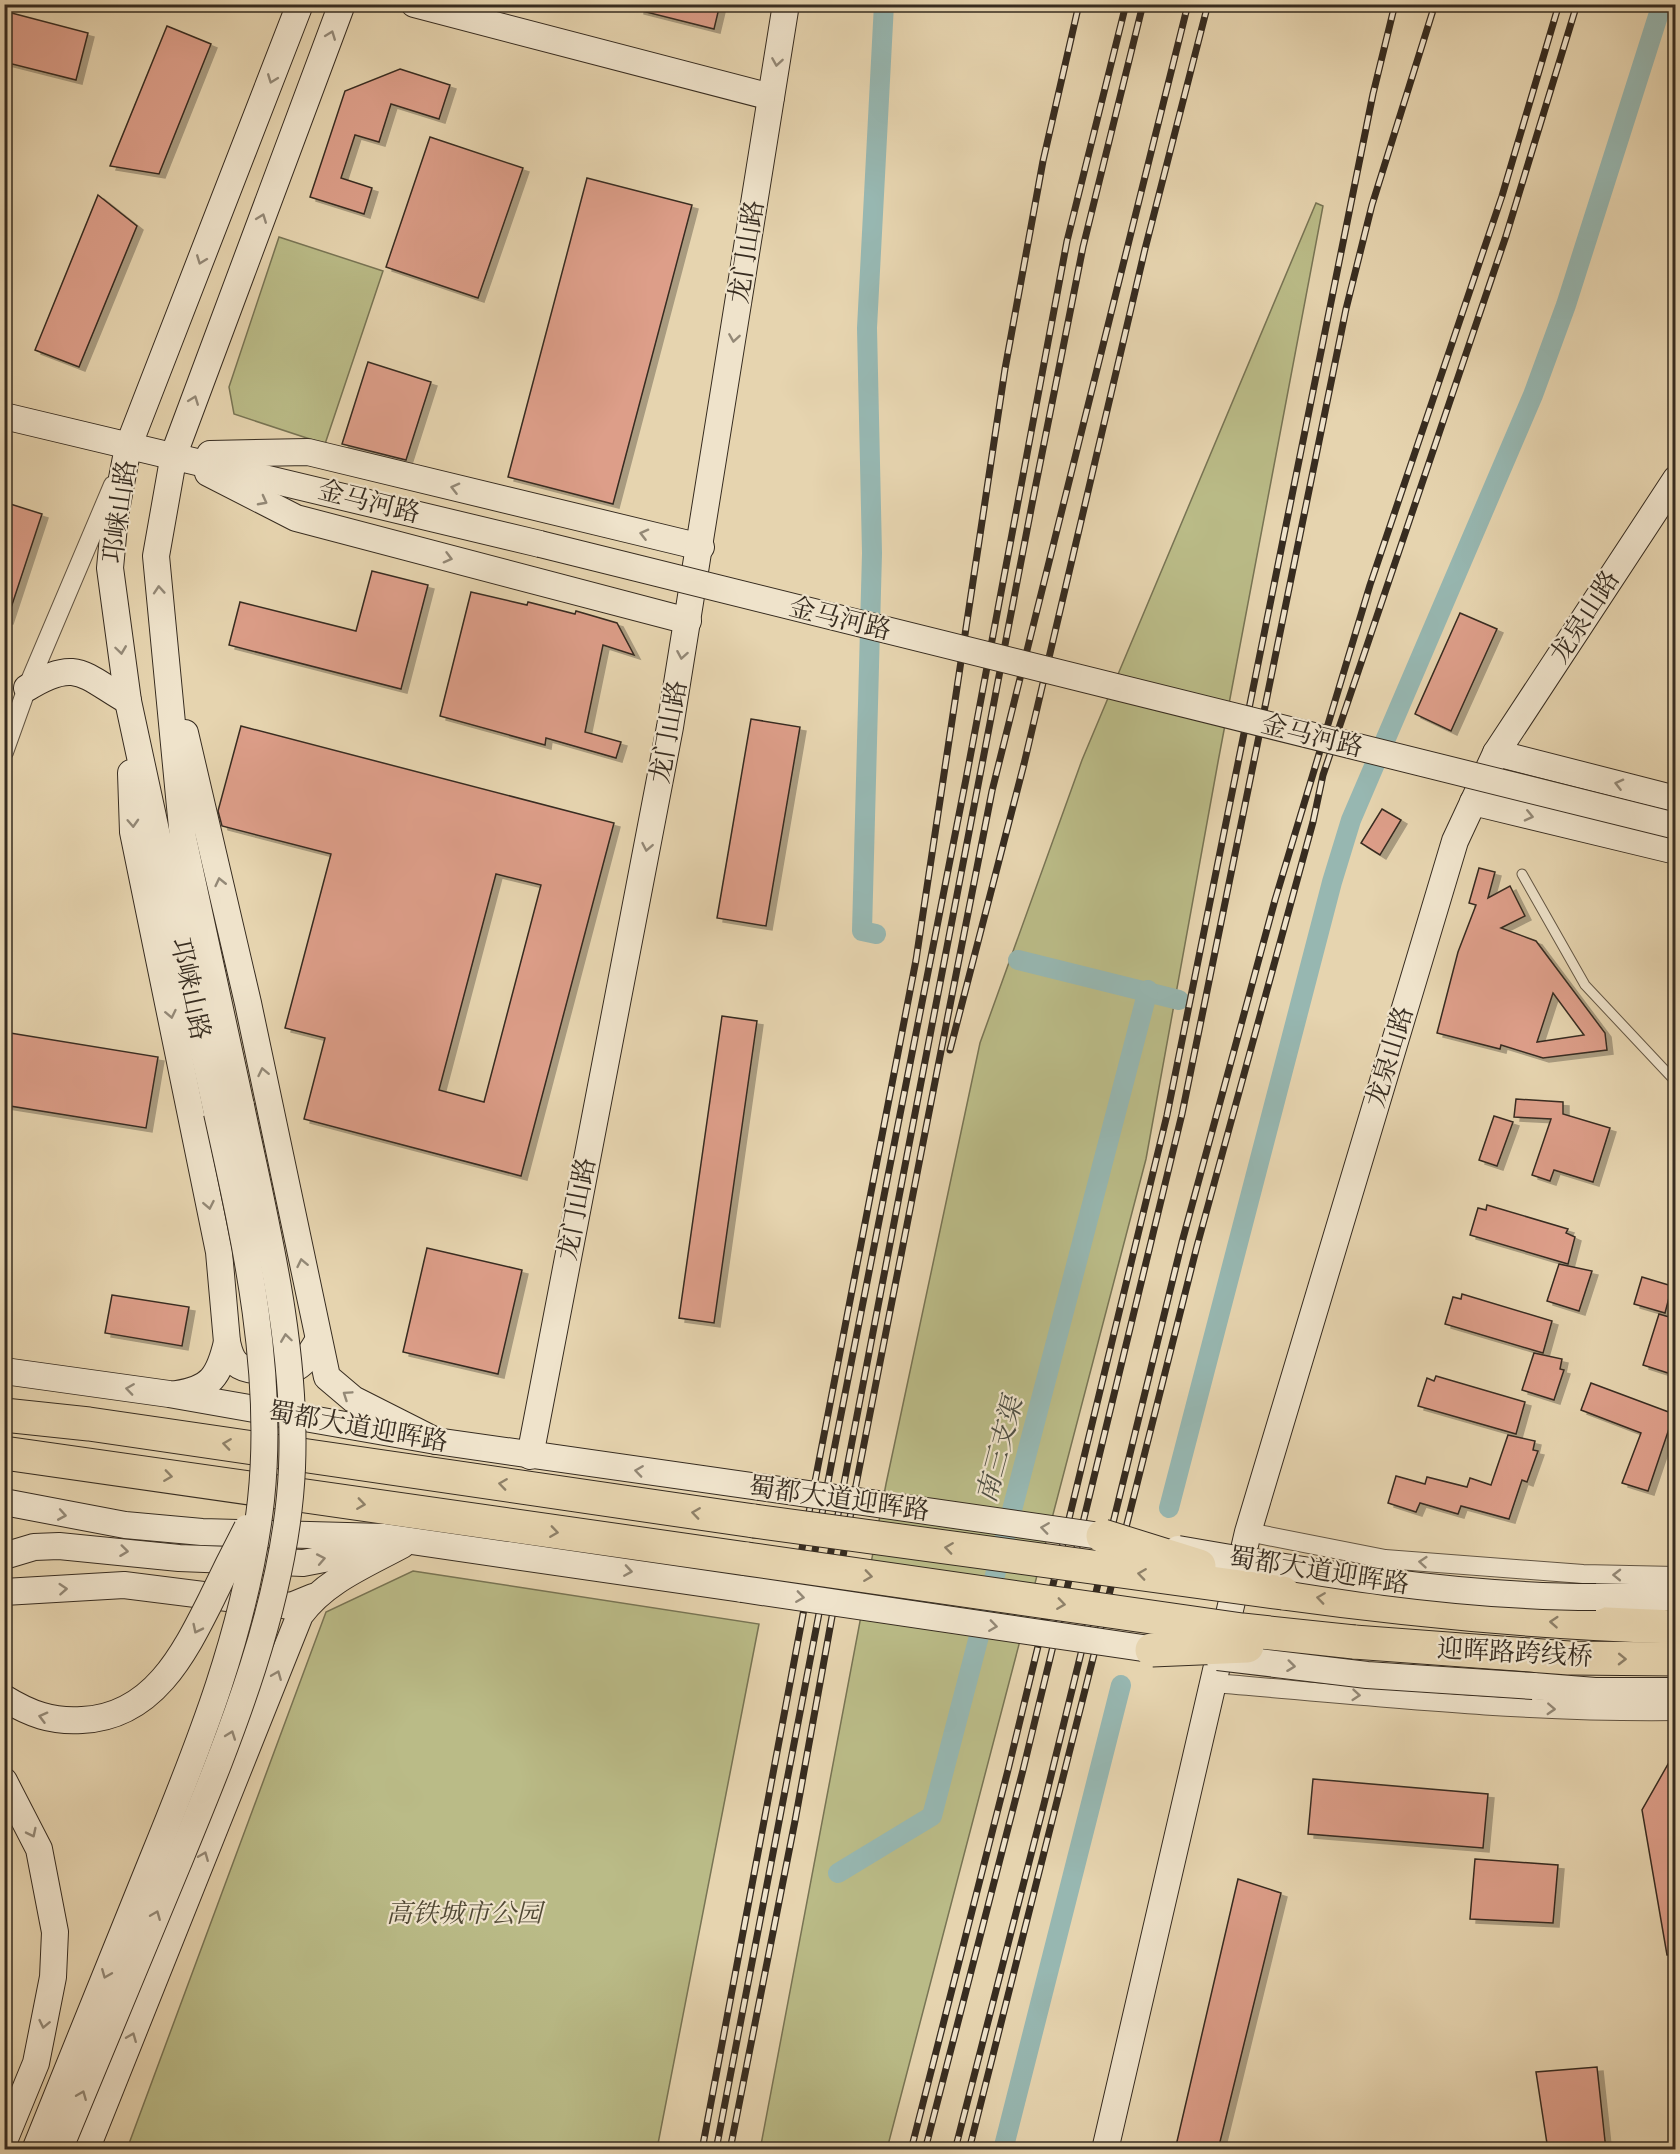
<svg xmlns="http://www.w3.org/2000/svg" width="1680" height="2154" viewBox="0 0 1680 2154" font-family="'IM FELL Double Pica','Noto Serif SC',serif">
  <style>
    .green { fill: #babb87; stroke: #787454; stroke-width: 1.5 }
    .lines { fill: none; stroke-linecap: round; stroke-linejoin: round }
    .canal { stroke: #97b7b1; stroke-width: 20 }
    .building { fill: #dd9e89; stroke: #372c20; stroke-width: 1.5; fill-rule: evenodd; filter: url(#shadow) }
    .lane-casing { stroke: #635644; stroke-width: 11 }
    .street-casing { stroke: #635644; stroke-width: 20 }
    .secondary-casing { stroke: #372c20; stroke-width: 28 }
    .highway-casing { stroke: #372c20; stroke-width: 35 }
    .lane { stroke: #efe3cb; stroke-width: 9 }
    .street { stroke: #efe3cb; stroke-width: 18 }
    .secondary { stroke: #efe3cb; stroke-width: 26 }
    .highway { stroke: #e6d4af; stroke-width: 33 }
    .rail-casing { stroke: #372c20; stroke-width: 7 }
    .rail { stroke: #efe3cb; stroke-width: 4.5; stroke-dasharray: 14; stroke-linecap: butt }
    .secondary-bridge-casing { stroke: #372c20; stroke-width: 28; stroke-linecap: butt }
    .highway-bridge-casing { stroke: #372c20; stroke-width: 35; stroke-linecap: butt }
    .secondary-bridge { stroke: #efe3cb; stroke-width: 26 }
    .highway-bridge { stroke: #e6d4af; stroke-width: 33 }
    .oneway { stroke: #938876 }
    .oneway2 { stroke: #8e8068 }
    .labels { text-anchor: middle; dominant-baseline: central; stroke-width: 4.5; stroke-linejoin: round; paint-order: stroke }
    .street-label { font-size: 26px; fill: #372c20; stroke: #efe3cb }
    .park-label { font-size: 26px; font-style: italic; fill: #514935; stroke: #efe3cb }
    .water-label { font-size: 27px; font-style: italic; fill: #4f4f44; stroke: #efe3cb }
  </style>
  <defs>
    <filter id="shadow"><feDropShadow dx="6" dy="4" stdDeviation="0" flood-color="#0004"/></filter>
  </defs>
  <rect width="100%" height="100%" fill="#e6d4af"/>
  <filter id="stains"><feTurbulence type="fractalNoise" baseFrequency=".00333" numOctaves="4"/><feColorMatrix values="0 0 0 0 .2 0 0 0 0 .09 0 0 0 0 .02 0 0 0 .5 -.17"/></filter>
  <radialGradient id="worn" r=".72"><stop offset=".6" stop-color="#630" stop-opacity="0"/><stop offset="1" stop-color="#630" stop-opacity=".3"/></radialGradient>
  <g class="green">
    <path d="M1316,203L1323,206L1218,762L1146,1159L887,2149L760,2150L886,1484L980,1043L1082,760Z"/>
    <path d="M279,237L383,271L325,444L234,414L229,387Z"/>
    <path d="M413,1571L759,1624L657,2149H127L326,1612Z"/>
  </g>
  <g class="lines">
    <g class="canal">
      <path d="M876,934L862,931L872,553L867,328L884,4"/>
      <path d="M1018,960L1179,1000"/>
      <path d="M1169,1508L1332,882L1351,820L1533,395L1566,305L1658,16"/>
      <path d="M838,1873L932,1816L1148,990"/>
      <path d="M1003,2150L1121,1685"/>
    </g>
  </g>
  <g class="building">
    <path d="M638,4H720L714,29L638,10Z"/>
    <path d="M4,11L88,33L76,80L4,62Z"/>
    <path d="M167,26L211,44L159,174L110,166Z"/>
    <path d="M400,69L450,85L439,119L391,104L379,142L355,135L341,178L372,188L364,214L310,197L345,91Z"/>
    <path d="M430,137L523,168L478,298L386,267Z"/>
    <path d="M587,178L692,205L613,504L508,477Z"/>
    <path d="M98,195L137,226L79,367L35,350Z"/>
    <path d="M368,362L431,382L406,460L342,444Z"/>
    <path d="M4,502L42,514L7,620H4Z"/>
    <path d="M372,571L428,585L401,689L229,645L240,602L356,631Z"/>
    <path d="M471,592L527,605L528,602L575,614L576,611L617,623L634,655L603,645L585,732L621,742L616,758L546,738L545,745L440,716Z"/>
    <path d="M1460,613L1497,629L1451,731L1415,714Z"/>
    <path d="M751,719L800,727L766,926L717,918Z"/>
    <path d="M241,726L614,823L521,1176L304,1119L325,1038L285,1028L331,854L222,826L218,811ZM496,874L541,885L484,1102L439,1090Z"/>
    <path d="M1382,809L1401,820L1380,855L1361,843Z"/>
    <path d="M1479,868L1495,872L1488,898L1510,886L1525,916L1501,928L1536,941L1605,1033L1607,1050L1543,1058L1501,1045L1500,1049L1437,1033L1458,952L1476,905L1469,903ZM1553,993L1584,1035L1537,1042Z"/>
    <path d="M722,1016L757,1021L714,1323L679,1318Z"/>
    <path d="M4,1032L158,1057L146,1128L4,1105Z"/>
    <path d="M1516,1099L1563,1102V1114L1610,1128L1593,1182L1554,1170L1550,1181L1532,1175L1551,1119L1514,1117Z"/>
    <path d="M1494,1116L1513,1122L1497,1166L1479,1160Z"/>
    <path d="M1487,1205L1568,1229L1566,1233L1575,1237L1568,1264L1470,1235L1478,1208L1486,1210Z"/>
    <path d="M427,1248L522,1270L498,1374L403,1352Z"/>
    <path d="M1559,1264L1592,1271L1579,1311L1547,1301Z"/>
    <path d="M1642,1277L1672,1286L1665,1313L1634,1304Z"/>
    <path d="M1462,1294L1552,1321L1543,1353L1445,1324L1453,1297L1461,1299Z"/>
    <path d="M112,1295L189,1307L182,1346L105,1333Z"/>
    <path d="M1659,1314L1676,1319V1359L1671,1374L1643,1365Z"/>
    <path d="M1534,1353L1562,1359L1560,1369L1564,1370L1554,1400L1522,1390Z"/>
    <path d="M1436,1376L1525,1402L1516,1434L1418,1406L1427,1378L1434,1381Z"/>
    <path d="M1591,1383L1674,1414L1648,1491L1622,1483L1641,1433L1581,1410Z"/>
    <path d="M1508,1435L1535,1441L1533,1450L1538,1451L1527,1482L1522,1480L1509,1519L1461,1506L1458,1514L1420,1503L1416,1512L1388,1503L1396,1476L1425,1484L1427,1477L1467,1487L1470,1478L1491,1485Z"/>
    <path d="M1676,1750V1954L1667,1955L1642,1810Z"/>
    <path d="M1313,1779L1488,1794L1483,1848L1308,1834Z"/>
    <path d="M1475,1859L1558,1865L1553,1923L1470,1919Z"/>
    <path d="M1238,1879L1281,1893L1218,2150H1175Z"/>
    <path d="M1597,2067L1606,2150H1548L1536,2072Z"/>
  </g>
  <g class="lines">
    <defs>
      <path id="lane" d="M1522,874L1585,985L1676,1082"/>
      <g id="street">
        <path d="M4,752L27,688L113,485"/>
        <path d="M1248,1532L1385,1559L1583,1574L1676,1576"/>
        <path d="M1214,1683C1368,1696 1521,1713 1676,1711"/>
      </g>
      <g id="secondary">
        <path d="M414,4L771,97"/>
        <path d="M4,416L540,544"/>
        <path d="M210,454L308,452L701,547"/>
        <path d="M208,473L296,518L688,621"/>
        <path d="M27,688C77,657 84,676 128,701"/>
        <path d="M185,733L248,1003L327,1377L353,1399L436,1441"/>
        <path d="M1496,753L1676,799"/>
        <path d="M131,773L133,832L219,1252L227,1342C229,1350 230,1358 237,1364C247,1373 285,1373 297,1367C307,1361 312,1350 318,1341"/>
        <path d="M1473,802L1676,851"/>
        <path d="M241,1106L183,838L156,556L174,454L342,4"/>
        <path d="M217,1113L128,701L110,568L115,515L128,447L300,4"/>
        <path d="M4,1371L169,1394L436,1441L759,1487"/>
        <path d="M176,1394C211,1389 219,1376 227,1342"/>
        <path d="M530,1456L670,727L786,4"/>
        <path d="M4,1502L125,1525L202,1532L384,1537L742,1589"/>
        <path d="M4,1556L34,1547L59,1546L179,1558L303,1563L381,1548"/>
        <path d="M4,1592L124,1585L291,1606L313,1597"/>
        <path d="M1596,1597H1676"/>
        <path d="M1533,1686L1595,1691H1676"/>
        <path d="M4,1781L39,1849L55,1932L53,1977L36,2063L4,2141"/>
        <path d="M86,2150L300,1615C325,1581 365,1565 402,1545"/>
        <path d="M1105,2150L1248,1532L1455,841L1496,753L1676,479"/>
      </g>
      <g id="highway">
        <path d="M4,1415L89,1424L754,1521"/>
        <path d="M4,1453L747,1559"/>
        <path d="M1283,1593C1414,1611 1544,1623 1676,1627"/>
        <path d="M1354,1642L1569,1658L1676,1659"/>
      </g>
    </defs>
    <use href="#lane" class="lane-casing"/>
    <use href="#street" class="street-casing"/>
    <use href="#secondary" class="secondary-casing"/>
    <use href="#highway" class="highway-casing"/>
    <use href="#lane" class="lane"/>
    <use href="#street" class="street"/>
    <use href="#secondary" class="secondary"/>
    <use href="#highway" class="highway"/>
    <defs>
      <g id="rail">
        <path d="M950,1050L1024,764L1145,249L1208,4"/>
        <path d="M793,1595L916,960L1005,369L1043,161L1079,4"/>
        <path d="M702,2150L834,1450L966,779L1067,241L1126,4"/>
        <path d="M716,2150L1033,499L1083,247L1143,4"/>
        <path d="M730,2150L795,1821L855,1490L992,791L1188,4"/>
        <path d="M911,2150L1008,1770L1167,1115L1373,94L1395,4"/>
        <path d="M925,2150L1023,1770L1182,1114L1346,309L1372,205L1435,4"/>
        <path d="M955,2150L1044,1804L1182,1242L1275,900L1370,585L1502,196L1559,4"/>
        <path d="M969,2150L1197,1246L1313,822L1323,775L1506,236L1577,4"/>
      </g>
    </defs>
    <use href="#rail" class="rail-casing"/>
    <use href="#rail" class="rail"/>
    <defs>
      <g id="secondary-bridge">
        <path d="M540,544L1676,826"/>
        <path d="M759,1487L1121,1539"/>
        <path d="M1178,1549C1316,1573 1455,1597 1596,1597"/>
        <path d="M742,1589L1170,1652"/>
        <path d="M1218,1657L1367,1675L1533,1686"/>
        <path d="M4,1698C30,1714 52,1722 82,1720C153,1717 184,1654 212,1598C223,1575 235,1551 247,1528"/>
        <path d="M35,2150C74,2054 112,1958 151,1863C199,1746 247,1627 261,1500C275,1370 245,1240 217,1113"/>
        <path d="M59,2150C98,2055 138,1961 177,1866C228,1742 286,1604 292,1468C297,1345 266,1225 241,1106"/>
      </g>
      <g id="highway-bridge">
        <path d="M754,1521L1283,1593"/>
        <path d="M1103,1536L1199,1566"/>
        <path d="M747,1559L1242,1630L1354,1642"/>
        <path d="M1152,1650L1247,1646"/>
      </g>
    </defs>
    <use href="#secondary-bridge" class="secondary-bridge-casing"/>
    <use href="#highway-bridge" class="highway-bridge-casing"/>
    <use href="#secondary-bridge" class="secondary-bridge"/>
    <use href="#highway-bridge" class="highway-bridge"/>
  </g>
  <defs><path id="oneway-chevron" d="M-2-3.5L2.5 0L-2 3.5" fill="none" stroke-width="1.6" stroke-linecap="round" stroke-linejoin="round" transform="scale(1.5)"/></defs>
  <g class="oneway">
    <use href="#oneway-chevron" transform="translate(331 35) rotate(-69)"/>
    <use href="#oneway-chevron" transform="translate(777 62) rotate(99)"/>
    <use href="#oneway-chevron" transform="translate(272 79) rotate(111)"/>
    <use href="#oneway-chevron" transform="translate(262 218) rotate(-69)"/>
    <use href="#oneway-chevron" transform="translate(201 260) rotate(111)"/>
    <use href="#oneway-chevron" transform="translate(734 338) rotate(99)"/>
    <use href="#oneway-chevron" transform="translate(194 400) rotate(-69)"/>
    <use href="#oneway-chevron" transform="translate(455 488) rotate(-166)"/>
    <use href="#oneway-chevron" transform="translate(263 501) rotate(28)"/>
    <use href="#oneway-chevron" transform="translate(644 534) rotate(-166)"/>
    <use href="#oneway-chevron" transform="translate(448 558) rotate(15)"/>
    <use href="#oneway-chevron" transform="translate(159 590) rotate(-94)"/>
    <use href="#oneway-chevron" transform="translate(121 650) rotate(82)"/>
    <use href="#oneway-chevron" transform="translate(682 655) rotate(100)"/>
    <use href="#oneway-chevron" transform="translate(1619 784) rotate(-166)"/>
    <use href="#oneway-chevron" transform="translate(1529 816) rotate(13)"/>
    <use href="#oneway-chevron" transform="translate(133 823) rotate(87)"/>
    <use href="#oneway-chevron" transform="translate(647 847) rotate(101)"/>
    <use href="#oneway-chevron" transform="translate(220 882) rotate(-103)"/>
    <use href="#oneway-chevron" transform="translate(171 1014) rotate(78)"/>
    <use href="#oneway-chevron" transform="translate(263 1072) rotate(-102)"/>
    <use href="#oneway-chevron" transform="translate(209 1205) rotate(79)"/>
    <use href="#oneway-chevron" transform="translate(302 1263) rotate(-102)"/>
    <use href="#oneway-chevron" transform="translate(286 1338) rotate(-98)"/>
    <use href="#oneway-chevron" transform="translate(130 1389) rotate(-172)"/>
    <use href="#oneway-chevron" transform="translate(347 1395) rotate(-146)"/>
    <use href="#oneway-chevron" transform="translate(639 1471) rotate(-172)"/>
    <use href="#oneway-chevron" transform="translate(62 1515) rotate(10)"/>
    <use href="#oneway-chevron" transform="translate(1045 1528) rotate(-172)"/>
    <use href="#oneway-chevron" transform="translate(124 1551) rotate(7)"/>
    <use href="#oneway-chevron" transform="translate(321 1559) rotate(-11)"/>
    <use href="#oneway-chevron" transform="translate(1423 1562) rotate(-175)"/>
    <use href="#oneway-chevron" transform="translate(628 1571) rotate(9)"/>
    <use href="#oneway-chevron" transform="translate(1617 1575) rotate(-179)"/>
    <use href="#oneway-chevron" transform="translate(63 1589) rotate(-4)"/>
    <use href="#oneway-chevron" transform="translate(800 1597) rotate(8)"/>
    <use href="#oneway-chevron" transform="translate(993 1626) rotate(8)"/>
    <use href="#oneway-chevron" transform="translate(197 1629) rotate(116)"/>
    <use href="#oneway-chevron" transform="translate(1291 1666) rotate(7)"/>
    <use href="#oneway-chevron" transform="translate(277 1675) rotate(-68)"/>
    <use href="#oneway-chevron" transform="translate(1356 1695) rotate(5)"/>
    <use href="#oneway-chevron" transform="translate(1551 1709) rotate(3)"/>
    <use href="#oneway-chevron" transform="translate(43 1717) rotate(-165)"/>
    <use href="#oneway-chevron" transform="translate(231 1735) rotate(-70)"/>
    <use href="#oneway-chevron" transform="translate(32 1833) rotate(64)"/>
    <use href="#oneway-chevron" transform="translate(204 1856) rotate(-68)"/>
    <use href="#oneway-chevron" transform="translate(156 1915) rotate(-68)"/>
    <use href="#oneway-chevron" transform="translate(106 1974) rotate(112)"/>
    <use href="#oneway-chevron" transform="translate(44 2024) rotate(102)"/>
    <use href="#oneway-chevron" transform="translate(132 2037) rotate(-68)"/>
    <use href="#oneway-chevron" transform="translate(82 2095) rotate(-68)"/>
  </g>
  <g class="oneway2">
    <use href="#oneway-chevron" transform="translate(227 1444) rotate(-172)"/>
    <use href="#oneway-chevron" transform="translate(168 1476) rotate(8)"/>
    <use href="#oneway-chevron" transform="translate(503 1484) rotate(-172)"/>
    <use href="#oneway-chevron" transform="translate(361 1504) rotate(8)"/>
    <use href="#oneway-chevron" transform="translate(696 1513) rotate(-172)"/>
    <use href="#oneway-chevron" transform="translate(554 1532) rotate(8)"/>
    <use href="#oneway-chevron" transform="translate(949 1548) rotate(-172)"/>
    <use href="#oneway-chevron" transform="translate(1142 1574) rotate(-172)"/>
    <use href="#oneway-chevron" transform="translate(868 1576) rotate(8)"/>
    <use href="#oneway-chevron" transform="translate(1321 1598) rotate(-172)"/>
    <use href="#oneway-chevron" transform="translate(1061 1604) rotate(8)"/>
    <use href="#oneway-chevron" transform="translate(1554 1622) rotate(-176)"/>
    <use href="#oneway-chevron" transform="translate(1622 1659) rotate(1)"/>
  </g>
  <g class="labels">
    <g class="street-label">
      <text transform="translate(747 252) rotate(-81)">龙门山路</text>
      <text transform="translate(369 502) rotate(14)">金马河路</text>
      <text transform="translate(120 512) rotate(-82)">邛崃山路</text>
      <text transform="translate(1585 617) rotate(-57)">龙泉山路</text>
      <text transform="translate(840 619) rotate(14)">金马河路</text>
      <text transform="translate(669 732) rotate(-80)">龙门山路</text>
      <text transform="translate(1312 736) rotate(14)">金马河路</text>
      <text transform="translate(190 989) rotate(78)">邛崃山路</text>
      <text transform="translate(1390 1057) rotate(-73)">龙泉山路</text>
      <text transform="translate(577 1209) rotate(-79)">龙门山路</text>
      <text transform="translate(358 1427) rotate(10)">蜀都大道迎晖路</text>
      <text transform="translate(839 1499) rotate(8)">蜀都大道迎晖路</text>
      <text transform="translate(1319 1571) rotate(9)">蜀都大道迎晖路</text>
      <text transform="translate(1515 1653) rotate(3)">迎晖路跨线桥</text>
    </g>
    <g class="park-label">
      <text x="464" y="1914">高铁城市公园</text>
    </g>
    <g class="water-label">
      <text transform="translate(1000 1450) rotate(-75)">南三支渠</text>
    </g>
  </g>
  <rect width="1680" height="2154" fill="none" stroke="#e6d4af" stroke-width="24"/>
  <rect x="6" y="6" width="1668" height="2142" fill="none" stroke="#372c20" stroke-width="3"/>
  <rect x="12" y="12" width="1656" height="2130" fill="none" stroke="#372c20" stroke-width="1.5"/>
  <rect width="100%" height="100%" filter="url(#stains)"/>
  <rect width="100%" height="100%" fill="url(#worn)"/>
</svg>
